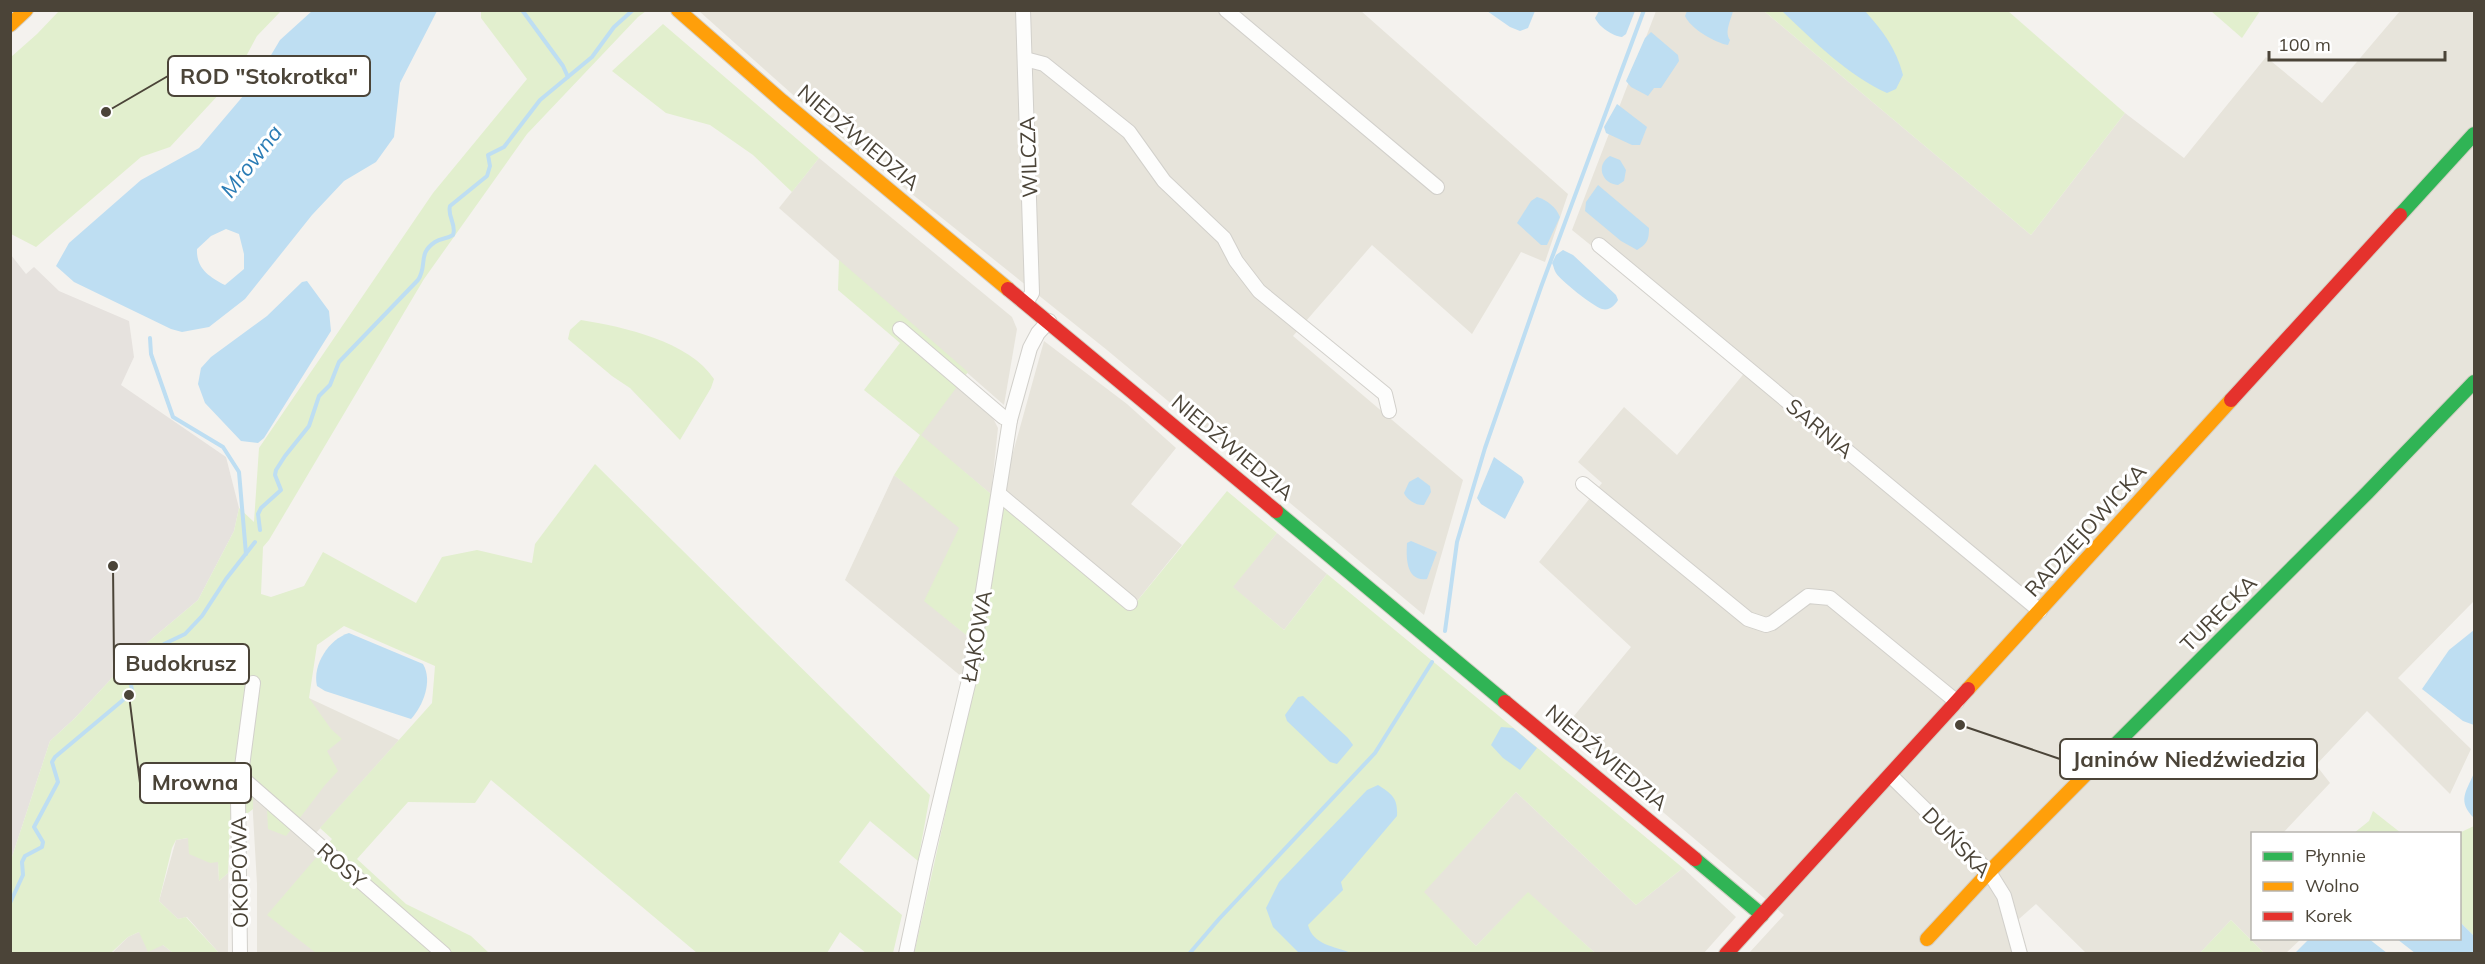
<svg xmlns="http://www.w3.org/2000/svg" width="2485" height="964" viewBox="0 0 2485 964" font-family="Mulish,sans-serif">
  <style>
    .residential { fill: #e7e4db }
    .industrial { fill: #e6e2de }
    .green { fill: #e2efce }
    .water { fill: #bedef2; fill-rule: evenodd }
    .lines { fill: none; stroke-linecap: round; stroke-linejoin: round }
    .stream { stroke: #bedef2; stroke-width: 4 }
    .street-casing { stroke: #d2d0cb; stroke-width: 16 }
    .fast-casing { stroke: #d4cfc5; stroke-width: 16 }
    .slow-casing { stroke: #d4cfc5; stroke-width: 16 }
    .jam-casing { stroke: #d4cfc5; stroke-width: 16 }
    .street { stroke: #fdfdfc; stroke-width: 14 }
    .fast { stroke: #30b455; stroke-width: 14 }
    .slow { stroke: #ff9f0a; stroke-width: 14 }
    .jam { stroke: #e5322d; stroke-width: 14 }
    .labels { text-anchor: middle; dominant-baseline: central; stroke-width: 6; stroke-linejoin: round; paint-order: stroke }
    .street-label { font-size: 21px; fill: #4b4438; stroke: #fff }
    .water-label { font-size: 22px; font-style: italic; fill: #2a7cb5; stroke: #fff }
    .leader { fill: none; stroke: #4b4438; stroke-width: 2 }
    .callout-dot { fill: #4b4438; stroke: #fff; stroke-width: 2 }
    .callout { fill: #fff; stroke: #4b4438; stroke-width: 2 }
    .callout-label { font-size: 22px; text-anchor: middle; font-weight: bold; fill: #4b4438 }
  </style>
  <rect width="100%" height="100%" fill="#f4f2ee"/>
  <g class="residential">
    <path d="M699,11H1361L1568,194L1545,262L1521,252L1472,334L1372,245L1293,336L1463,480L1424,615L1107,350L837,134Z"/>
    <path d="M1656,11H1764L2031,235L2125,113L2184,158L2266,57L2322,103L2400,11H2474V601L2398,678L2471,749L2450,794L2367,711L2316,765L2330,783L2283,833L2252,834V938L2301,939L2286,953H2264L2231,920L2200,953H2086L2036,904L2011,926L2019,953H1749L1784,915L1564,728L1631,647L1539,562L1602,483L1578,462L1624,407L1677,455L1746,371L1572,230Z"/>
    <path d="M819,158L1012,317L1017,329L1004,405L779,208Z"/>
    <path d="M1044,341L1127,404L1176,448L1131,504L1182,545L1129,611L1004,508L1009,467Z"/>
    <path d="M959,383L990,412L998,428L991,494L920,435Z"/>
    <path d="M894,475L960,527L925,601L971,639L962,677L845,580Z"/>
    <path d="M1277,533L1327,574L1284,630L1232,587Z"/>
    <path d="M268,679L399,740L308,842L436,953L257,954V884L252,797Z"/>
    <path d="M1516,792L1636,905L1683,868L1736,917L1704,953H1595L1528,893L1476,946L1423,892Z"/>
    <path d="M188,838L218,862L219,881L228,873V953H219L187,917L178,919L159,901L176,840Z"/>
    <path d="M139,932L163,945L173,953L111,954L128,937Z"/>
  </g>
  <path class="industrial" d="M11,255L26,274L34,267L59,291L129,321L134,357L121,385L226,457L239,508L234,531L198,600L135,653L75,718L50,741L11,860Z"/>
  <g class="green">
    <path d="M59,11H281L257,36L235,77L170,147L141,157L36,247L11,234V57L37,34Z"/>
    <path d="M481,11H646L638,17L527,134L424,279L269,540L263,547L261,594L271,597L304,586L323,552L416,603L442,557L477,550L532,563L535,544L595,464L930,795L918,861L870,821L839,862L902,915L893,953H866L840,932L827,953H697L491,780L475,803L408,802L357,859L406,904L471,936L489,953H316L267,915L332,839L320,828L432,703L435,666L344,626L317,645L309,698L331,729L342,739L327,751L338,771L325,785L286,836L268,829L267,809L253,797V809L230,827L228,873L219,881L218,862L210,863L189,854L188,838L176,840L172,848L159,901L178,919L186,917L219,953H173L163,945L148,952L139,932L128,937L111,953L11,954V860L50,741L75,718L135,653L198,600L234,531L239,508L254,522L259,448L433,193L527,79L481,18Z"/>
    <path d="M1764,11H2008L2125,113L2031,235Z"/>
    <path d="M2211,11H2260L2242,38Z"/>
    <path d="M663,24L819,158L792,192L753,155L710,125L666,113L612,71Z"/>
    <path d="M839,260L968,372L921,435L991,494L971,639L924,601L959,528L894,475L920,435L864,390L900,343L838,290Z"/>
    <path d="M581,320C624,327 689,341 714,379L711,388L680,440L630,388L612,376L568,339L570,330Z"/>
    <path d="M1227,491L1277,533L1233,587L1284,630L1327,574L1683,868L1636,905L1516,792L1424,892L1476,946L1528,892L1595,953L914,954L974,685L1004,508L1129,611Z"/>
    <path d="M2373,811L2401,833H2354L2369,821Z"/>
    <path d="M2474,826V936L2460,922V834H2457Z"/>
    <path d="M2231,920L2264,953H2200Z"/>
  </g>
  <g class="water">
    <path d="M312,11H437L400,83L394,137L376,162L344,181L312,215L245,299L209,327L182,332L171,329L74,282L56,266L69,243L141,180L199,148L255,82L280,40ZM226,229L239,234L244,254V269L225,285C209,277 196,268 197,249L211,236Z"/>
    <path d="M1487,11H1535L1528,28L1520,31L1510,27Z"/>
    <path d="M1599,11V10L1635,11L1626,34L1622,37C1613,36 1599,27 1595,18Z"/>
    <path d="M1687,11H1733C1731,20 1724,32 1730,40L1728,45C1715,43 1690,28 1685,16Z"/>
    <path d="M1782,11H1865C1883,31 1896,48 1903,75L1896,89L1887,93C1847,75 1814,41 1782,11Z"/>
    <path d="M1651,32L1678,55L1679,61L1661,88H1654L1648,96L1631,87L1626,81L1645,38Z"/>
    <path d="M1617,104L1647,127L1640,145H1632L1606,133L1604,127Z"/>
    <path d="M1610,156L1620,160L1626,170L1624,181L1618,185C1602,184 1595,165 1610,156Z"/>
    <path d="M1598,185L1649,228C1649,240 1647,244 1637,250L1621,241L1585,211L1586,202Z"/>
    <path d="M1537,197C1547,200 1556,207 1560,217L1547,245H1541L1517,223L1531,201Z"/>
    <path d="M1563,250L1573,255L1616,295L1618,300C1615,305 1610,311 1602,309C1593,306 1561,281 1556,273C1554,270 1554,267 1552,263L1556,255Z"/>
    <path d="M307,281L329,311L331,331L264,438L258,443L241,441L205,403L198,384L201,368L211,357L267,316L302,282Z"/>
    <path d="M1494,457L1522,477L1524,482L1505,519L1481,504L1477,498Z"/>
    <path d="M1418,477L1430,486L1431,492L1424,505C1417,506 1407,500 1404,493L1409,482Z"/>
    <path d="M1411,541L1437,552L1427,579C1406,582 1406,558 1407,543Z"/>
    <path d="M2474,630V725L2463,721L2422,689L2449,650Z"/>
    <path d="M349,633L423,664C433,681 423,706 411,719L325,691L317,686C312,665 329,639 349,633Z"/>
    <path d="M1303,696L1348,738L1353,745L1337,764L1330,762L1287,721L1285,715L1298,697Z"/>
    <path d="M1501,727L1513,728L1537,748L1520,770L1503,758L1491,745Z"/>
    <path d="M2474,773V818C2457,801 2466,792 2474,773Z"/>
    <path d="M1378,785C1392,794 1398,798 1397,816L1341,882L1343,890L1308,925C1313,945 1334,946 1351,953H1299L1273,927L1266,908L1279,882L1367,790Z"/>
    <path d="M2460,922L2474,936V953H2415L2397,939L2460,938Z"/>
    <path d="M2310,938L2369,939L2387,953H2295Z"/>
  </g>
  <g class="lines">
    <g class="stream">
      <path d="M522,10L563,66L568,77"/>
      <path d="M150,338L151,354L173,417L223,447L239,472L246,554"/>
      <path d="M260,530L258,514L261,508L281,490L275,475L276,470L285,456L309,426L319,396L330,385L339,362L418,280C428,265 417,254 435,242C441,238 447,239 453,235C457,225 447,216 450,206L487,176L490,166L488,155L504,147L540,100L592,57L614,27L633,10"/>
      <path d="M1445,631L1457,542L1485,448L1541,287L1644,10"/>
      <path d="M10,903L23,875L22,862L25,856L42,847L43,842L34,827L58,782L52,762L55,757L129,695L132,690L130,679L133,671L164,644L185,634L202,616L226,579L255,542"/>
      <path d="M1189,954L1219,919L1375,753L1432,662"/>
    </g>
    <defs>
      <g id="street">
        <path d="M1023,10L1032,293L1026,303"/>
        <path d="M1226,10L1437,187"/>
        <path d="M1025,59L1044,64L1129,132L1164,181L1224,238L1236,261L1259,291L1385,394L1389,411"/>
        <path d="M1599,245L2040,611"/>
        <path d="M900,329L1003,417L1010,420"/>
        <path d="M1583,484L1748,619L1766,625L1772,623L1808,596L1830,598L1957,702"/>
        <path d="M999,494L1130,603"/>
        <path d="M1890,775L1989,872L2004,896L2020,954"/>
        <path d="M240,776L444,954"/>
        <path d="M240,954L238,797L253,683"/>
        <path d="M906,954L925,864L969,680L1010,420L1030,348L1038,333L1049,321"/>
      </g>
      <g id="fast">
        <path d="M2400,215L2474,134"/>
        <path d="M1276,511L1505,702"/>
        <path d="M2107,753L2367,493L2474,382"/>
        <path d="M1695,859L1762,915"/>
      </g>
      <g id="slow">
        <path d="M678,10L782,101L1008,289"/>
        <path d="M10,25L26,10"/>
        <path d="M1968,689L2231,400"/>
        <path d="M1927,939L1989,872L2107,753"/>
      </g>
      <g id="jam">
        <path d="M1008,289L1276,511"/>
        <path d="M2231,400L2400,215"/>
        <path d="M1505,702L1695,859"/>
        <path d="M1726,954L1968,689"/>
      </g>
    </defs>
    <use href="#street" class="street-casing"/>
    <use href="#fast" class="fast-casing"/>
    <use href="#slow" class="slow-casing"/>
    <use href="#jam" class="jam-casing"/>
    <use href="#street" class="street"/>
    <use href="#fast" class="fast"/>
    <use href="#slow" class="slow"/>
    <use href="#jam" class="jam"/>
  </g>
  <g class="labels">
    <g class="street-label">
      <text transform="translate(859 137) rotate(40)">NIEDŹWIEDZIA</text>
      <text transform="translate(1028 157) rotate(-92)">WILCZA</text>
      <text transform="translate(1820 428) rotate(40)">SARNIA</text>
      <text transform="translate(1233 447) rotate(40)">NIEDŹWIEDZIA</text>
      <text transform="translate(2085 530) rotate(-48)">RADZIEJOWICKA</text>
      <text transform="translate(2218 613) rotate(-45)">TURECKA</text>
      <text transform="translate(976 636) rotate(-80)">ŁĄKOWA</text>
      <text transform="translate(1607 757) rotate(40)">NIEDŹWIEDZIA</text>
      <text transform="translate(1957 842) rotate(46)">DUŃSKA</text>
      <text transform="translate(342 865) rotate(41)">ROSY</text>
      <text transform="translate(239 872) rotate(-91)">OKOPOWA</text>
    </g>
    <g class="water-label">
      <text transform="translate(251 161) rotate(-52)">Mrowna</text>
    </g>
  </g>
  <path class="leader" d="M106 112L168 76M113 566L114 664M1960 725L2060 759M129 695L140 783"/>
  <g class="callout-dot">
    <circle cx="106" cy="112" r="6"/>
    <circle cx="113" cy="566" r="6"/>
    <circle cx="1960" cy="725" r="6"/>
    <circle cx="129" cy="695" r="6"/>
  </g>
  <g class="callout">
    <rect x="168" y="56" width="202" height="40" rx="6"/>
    <rect x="114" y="644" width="135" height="40" rx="6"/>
    <rect x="2060" y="739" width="257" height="40" rx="6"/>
    <rect x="140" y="763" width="111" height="40" rx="6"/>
  </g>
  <g class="callout-label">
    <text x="269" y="84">ROD "Stokrotka"</text>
    <text x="181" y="671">Budokrusz</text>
    <text x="2189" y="767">Janinów Niedźwiedzia</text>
    <text x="195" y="790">Mrowna</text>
  </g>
  <rect width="2485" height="964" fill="none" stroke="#4b4438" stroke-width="24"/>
  <rect x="2251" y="832" width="210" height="108" fill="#ffffff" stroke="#b7b4af" stroke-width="1.5"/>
  <rect x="2263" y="852" width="30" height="9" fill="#30b455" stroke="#b7b4af" stroke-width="1.5"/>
  <text x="2305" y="862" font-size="18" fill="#4b4438">Płynnie</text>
  <rect x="2263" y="882" width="30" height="9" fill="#ff9f0a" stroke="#b7b4af" stroke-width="1.5"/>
  <text x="2305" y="892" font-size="18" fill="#4b4438">Wolno</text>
  <rect x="2263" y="912" width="30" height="9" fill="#e5322d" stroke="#b7b4af" stroke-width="1.5"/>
  <text x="2305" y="922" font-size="18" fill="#4b4438">Korek</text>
  <path d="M2269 51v9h176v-9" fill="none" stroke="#4b4438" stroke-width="3"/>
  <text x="2278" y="51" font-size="18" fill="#4b4438" stroke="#ffffff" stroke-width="4.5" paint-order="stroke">100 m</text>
</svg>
